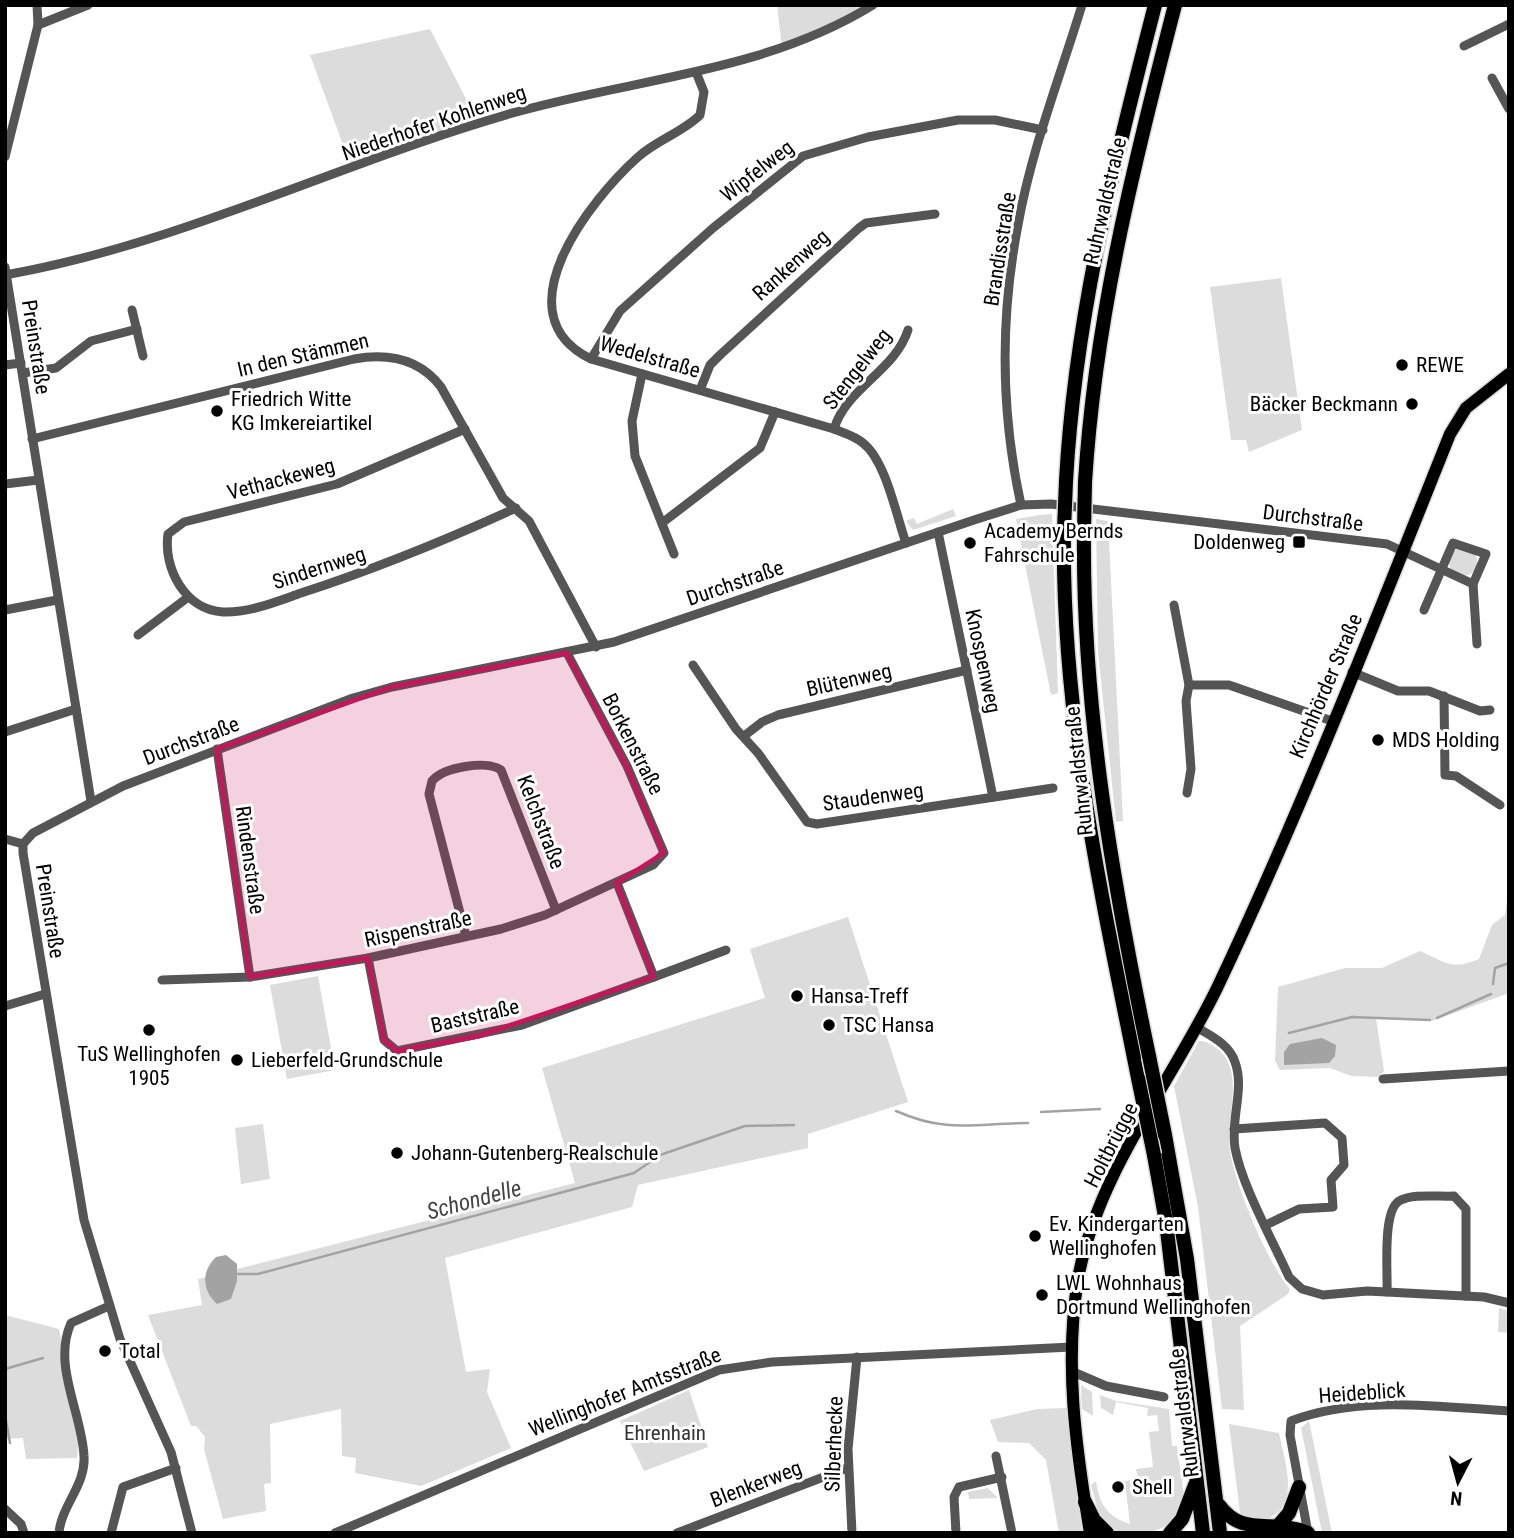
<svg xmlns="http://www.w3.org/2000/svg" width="1514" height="1538" viewBox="0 0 1514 1538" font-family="'Roboto Condensed',sans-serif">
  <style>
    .green { fill: #dcdcdc }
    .water { fill: #a3a3a3 }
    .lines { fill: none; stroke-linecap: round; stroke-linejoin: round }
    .stream { stroke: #a3a3a3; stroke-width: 2.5 }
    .major-casing { stroke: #dbdbdb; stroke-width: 15 }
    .highway-casing { stroke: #dbdbdb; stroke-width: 17 }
    .minor { stroke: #555; stroke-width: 9 }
    .major { stroke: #000; stroke-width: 12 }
    .highway { stroke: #000; stroke-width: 14 }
    .highway-bridge-casing { stroke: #dbdbdb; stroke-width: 17; stroke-linecap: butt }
    .highway-bridge { stroke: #000; stroke-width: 14 }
    .marked { fill: #c2185b; fill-opacity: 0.2; stroke: #c2185b; stroke-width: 5; stroke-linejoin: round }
    .poi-dot { fill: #000; stroke: #fff; stroke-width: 2.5 }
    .labels { text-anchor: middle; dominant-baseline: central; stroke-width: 6; stroke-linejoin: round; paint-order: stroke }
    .street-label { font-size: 21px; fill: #000; stroke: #fff }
    .poi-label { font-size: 21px; fill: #000; stroke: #fff; text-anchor: start }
    .park-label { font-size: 21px; fill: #333; stroke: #fff }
    .water-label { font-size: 23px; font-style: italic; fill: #444; stroke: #fff }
  </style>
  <rect width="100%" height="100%" fill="#fff"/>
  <g class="green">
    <path d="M777,5H868L782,48Z"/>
    <path d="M430,29L479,124L352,169L310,55Z"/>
    <path d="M1281,278L1302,430L1249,452L1246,440H1231L1210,287Z"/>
    <path d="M953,509L956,516L913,530L906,521L914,518L917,524Z"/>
    <path d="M1039,515L1052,514L1058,693L1051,695L1016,519Z"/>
    <path d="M1096,519L1108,521L1123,821L1116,822L1098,652Z"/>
    <circle cx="1463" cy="562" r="14"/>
    <path d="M1509,886V993L1432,1021L1376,1019L1384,1071L1379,1077L1351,1076L1330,1068L1280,1070L1275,1061L1278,987L1345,968H1382L1420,951C1446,962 1450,971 1479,959L1492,925L1505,915Z"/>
    <path d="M848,917L908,1102L808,1134V1148L638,1185L632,1207L445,1258L466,1372L490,1369L487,1392L511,1448L421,1486L355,1473L356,1458L342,1456L341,1409L270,1424L271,1483L264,1484L266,1511L223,1519L204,1449L205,1437L196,1426H191L148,1315L202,1305L198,1279L575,1183L542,1068L765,998L750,949Z"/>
    <path d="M318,976L335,1070L287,1079L270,985Z"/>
    <path d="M1199,1041C1210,1041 1223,1051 1228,1062C1239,1085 1228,1117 1229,1142C1230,1174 1268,1265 1290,1289L1288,1294L1240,1326L1244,1410L1222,1409L1198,1207L1174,1086Z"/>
    <path d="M263,1124L270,1179L241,1184L235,1128Z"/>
    <path d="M1499,1308L1509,1311V1333L1498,1332Z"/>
    <path d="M5,1315L59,1329L79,1438L77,1458L26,1459L23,1438L5,1439Z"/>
    <path d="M1081,1385L1092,1392L1093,1416L1082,1409Z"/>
    <path d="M689,1390L708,1447L644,1471L620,1421Z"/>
    <path d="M1100,1395L1116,1401L1169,1409L1172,1446H1177C1178,1462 1185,1486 1183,1502C1177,1532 1139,1538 1114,1531L1098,1511L1091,1485L1096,1481C1100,1506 1107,1516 1130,1524L1125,1481L1138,1479L1136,1469L1153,1467L1149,1432L1159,1431L1157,1415L1147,1416L1148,1408L1116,1402L1113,1415L1101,1408Z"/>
    <path d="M1066,1408L1082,1533H1059L1046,1460L1029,1443L998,1442L990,1420L1037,1409Z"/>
    <path d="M1309,1421L1332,1533H1322L1301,1428Z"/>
    <path d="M1229,1424L1279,1433C1284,1459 1301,1504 1269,1518C1257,1524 1249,1522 1240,1513Z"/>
    <path d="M988,1488L998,1498L969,1499L968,1492Z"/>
  </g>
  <g class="water">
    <path d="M1322,1038L1336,1045L1335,1056L1329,1063L1284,1065V1052L1290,1044Z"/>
    <path d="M226,1255L237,1264V1281L231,1299L217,1304C202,1291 201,1271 216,1257Z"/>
  </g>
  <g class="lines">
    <g class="stream">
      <path d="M1493,984L1495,968L1509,963"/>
      <path d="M1437,1018L1491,994"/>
      <path d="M1289,1033L1352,1017L1430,1020"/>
      <path d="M896,1111C948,1134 976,1123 1028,1123"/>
      <path d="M1041,1112L1100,1109"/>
      <path d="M238,1274H258L634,1173L660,1155L745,1126L794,1125"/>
      <path d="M5,1369L43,1358"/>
      <path d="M5,1415L10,1443"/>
    </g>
    <defs>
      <path id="major" d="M1090,1533C1076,1449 1064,1364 1078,1279C1097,1172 1172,1082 1218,986C1303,806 1376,619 1450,434L1466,408L1509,374"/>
      <g id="highway">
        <path d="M1066,481C1075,316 1114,164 1155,5"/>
        <path d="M1085,482C1095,319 1134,163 1175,5"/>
        <path d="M1064,530C1061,716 1102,897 1138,1078"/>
        <path d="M1084,531C1082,709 1113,883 1149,1056"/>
        <path d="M1165,1135L1187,1259L1220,1533"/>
        <path d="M1154,1155L1166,1222L1203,1533"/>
        <path d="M1085,1502L1094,1520L1107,1533"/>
        <path d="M1219,1505C1243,1538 1271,1518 1308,1533"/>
        <path d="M1277,1527L1289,1513L1299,1487"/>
        <path d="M1170,1533L1182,1519L1195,1485"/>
      </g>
    </defs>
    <use href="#major" class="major-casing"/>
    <use href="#highway" class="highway-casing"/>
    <g class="minor">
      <path d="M38,25L88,5"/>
      <path d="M1464,46L1509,24"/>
      <path d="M696,72L704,92L700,115C683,132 657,140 638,157C591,199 499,314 591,359L834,429C844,433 855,436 863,443C886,461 896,515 906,543"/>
      <path d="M1492,78L1509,109"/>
      <path d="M5,157L38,25L37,5"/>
      <path d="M5,267L91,801"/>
      <path d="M5,275C180,244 339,163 509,114C630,79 763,73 873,5"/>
      <path d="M132,310L143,356"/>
      <path d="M591,359L620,311L713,228L803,156L868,137L958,120H995L1043,130"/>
      <path d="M5,365L21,363"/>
      <path d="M23,373L56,368L91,341L137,329"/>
      <path d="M642,374L632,421L635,456L674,554"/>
      <path d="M700,390L710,365L720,355L859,228L866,223L935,214"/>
      <path d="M465,429L337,484L184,522L168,534C163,568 185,610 223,612C249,613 278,601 301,593C375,569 446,540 516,508"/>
      <path d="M834,429C846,388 895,371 908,330"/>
      <path d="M32,439L354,359C388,353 419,358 441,387L503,498L529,521L596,647"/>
      <path d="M5,484L38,480"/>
      <path d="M1021,505C1001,413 1000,318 1018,225C1031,151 1060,77 1082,5"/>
      <path d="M662,523L760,448L775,412"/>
      <path d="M938,532L993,797"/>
      <path d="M1174,605L1189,685L1186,701L1191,769L1187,793"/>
      <path d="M5,610L57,600"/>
      <path d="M1424,610L1453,543L1486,554L1473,584"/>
      <path d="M138,635L187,598"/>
      <path d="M693,665L736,729L758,753L807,822L817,824L1053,788"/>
      <path d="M1352,672L1398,691H1429L1480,711L1490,710"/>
      <path d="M1189,685H1229L1332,721"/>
      <path d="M1444,696L1445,775L1456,776L1500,805"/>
      <path d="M5,732L76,709"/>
      <path d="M744,736L762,722L778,715L967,670"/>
      <path d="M217,749L250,977"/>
      <path d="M5,839L23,844"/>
      <path d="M466,936L429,794L432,781C444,767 486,760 501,770L556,910"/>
      <path d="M368,958L384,1040L397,1051L522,1025L654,977L617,883"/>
      <path d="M654,977L726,950"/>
      <path d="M162,980L250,977L368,958L501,929L545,915L653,865L664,853L627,766L567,653"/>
      <path d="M5,1006L45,994"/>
      <path d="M1196,1027C1211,1036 1229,1044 1235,1062C1245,1089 1230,1120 1235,1148C1242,1186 1273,1241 1289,1277L1302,1289L1323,1295L1367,1291L1484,1297L1509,1303"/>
      <path d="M1383,1079L1509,1071"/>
      <path d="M1234,1129L1325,1123L1342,1138L1344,1165L1331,1180L1333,1207L1299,1209L1266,1225"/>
      <path d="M1387,1292C1388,1272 1382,1212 1399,1201C1412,1193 1439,1197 1454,1196L1466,1209V1296"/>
      <path d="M1071,1371L1106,1386L1164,1397"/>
      <path d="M996,1456L1012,1533"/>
      <path d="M5,1509L21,1524L24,1533"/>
      <path d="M59,1533C61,1506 86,1485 84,1456C82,1413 52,1365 71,1323L109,1306"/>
      <path d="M111,1533L123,1487L176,1468"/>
      <path d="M192,1533L171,1452L120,1339L84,1220L23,853V844L33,833L123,786L353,698L392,687L614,642L974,520L1021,505L1051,504L1387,544L1473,584L1477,644"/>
      <path d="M335,1533L719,1370L772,1362L1071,1347"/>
      <path d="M677,1533L847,1468"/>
      <path d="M852,1533L848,1449L857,1357"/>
      <path d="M956,1533L954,1497L959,1487L1002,1477"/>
      <path d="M1308,1533L1290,1435L1291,1421C1358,1395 1439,1407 1509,1411"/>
    </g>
    <use href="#major" class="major"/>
    <use href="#highway" class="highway"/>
    <defs>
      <g id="highway-bridge">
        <path d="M1064,530L1066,481"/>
        <path d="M1084,531L1085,482"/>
        <path d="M1149,1056L1165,1135"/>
        <path d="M1138,1078L1154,1155"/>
      </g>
    </defs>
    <use href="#highway-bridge" class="highway-bridge-casing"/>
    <use href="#highway-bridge" class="highway-bridge"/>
  </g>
  <path class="marked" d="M567,653L627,766L664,853L617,883L654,977L479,1036L397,1051L384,1040L368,958L250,977L217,749L392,687Z"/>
  <g class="poi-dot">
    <circle cx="1402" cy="365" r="7"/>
    <circle cx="1412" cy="404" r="7"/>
    <circle cx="217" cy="411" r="7"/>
    <rect x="1292" y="535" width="14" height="14" rx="3.5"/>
    <circle cx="970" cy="543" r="7"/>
    <circle cx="1378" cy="740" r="7"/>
    <circle cx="797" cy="996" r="7"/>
    <circle cx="829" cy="1025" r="7"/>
    <circle cx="149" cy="1030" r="7"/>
    <circle cx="237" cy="1060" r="7"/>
    <circle cx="397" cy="1153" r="7"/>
    <circle cx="1035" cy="1236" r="7"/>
    <circle cx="1042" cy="1295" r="7"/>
    <circle cx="105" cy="1351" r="7"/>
    <circle cx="1118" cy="1487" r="7"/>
  </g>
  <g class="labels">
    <g class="street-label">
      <text transform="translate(434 123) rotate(-19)">Niederhofer Kohlenweg</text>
      <text transform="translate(757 171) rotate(-38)">Wipfelweg</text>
      <text transform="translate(1105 201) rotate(-77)">Ruhrwaldstraße</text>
      <text transform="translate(1000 249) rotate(-81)">Brandisstraße</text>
      <text transform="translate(791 265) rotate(-42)">Rankenweg</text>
      <text transform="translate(36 347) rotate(81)">Preinstraße</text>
      <text transform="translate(303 355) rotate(-13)">In den Stämmen</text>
      <text transform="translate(650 357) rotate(16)">Wedelstraße</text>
      <text transform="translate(857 369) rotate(-52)">Stengelweg</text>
      <text transform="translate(281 479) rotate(-15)">Vethackeweg</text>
      <text transform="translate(1313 518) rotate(7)">Durchstraße</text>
      <text transform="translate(319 568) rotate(-18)">Sindernweg</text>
      <text transform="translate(735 583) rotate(-19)">Durchstraße</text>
      <text transform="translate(983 661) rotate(78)">Knospenweg</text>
      <text transform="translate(849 680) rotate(-13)">Blütenweg</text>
      <text transform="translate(1326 686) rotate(-67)">Kirchhörder Straße</text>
      <text transform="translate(191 741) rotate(-21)">Durchstraße</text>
      <text transform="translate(633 744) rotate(63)">Borkenstraße</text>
      <text transform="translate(1079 771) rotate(-96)">Ruhrwaldstraße</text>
      <text transform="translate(873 797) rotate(-8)">Staudenweg</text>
      <text transform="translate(541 822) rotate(69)">Kelchstraße</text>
      <text transform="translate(250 860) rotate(82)">Rindenstraße</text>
      <text transform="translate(50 911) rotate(81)">Preinstraße</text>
      <text transform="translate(418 929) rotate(-12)">Rispenstraße</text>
      <text transform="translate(475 1016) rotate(-13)">Baststraße</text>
      <text transform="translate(1111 1145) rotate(-63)">Holtbrügge</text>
      <text transform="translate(625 1392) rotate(-22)">Wellinghofer Amtsstraße</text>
      <text transform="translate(1362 1393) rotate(-4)">Heideblick</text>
      <text transform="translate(1184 1413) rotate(-97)">Ruhrwaldstraße</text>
      <text transform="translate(834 1444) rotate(-88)">Silberhecke</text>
      <text transform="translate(756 1484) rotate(-21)">Blenkerweg</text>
    </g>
    <g class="poi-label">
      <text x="1416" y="365">REWE</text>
      <text x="231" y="399">Friedrich Witte<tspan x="231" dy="24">KG Imkereiartikel</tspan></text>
      <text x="1398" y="404" text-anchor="end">Bäcker Beckmann</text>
      <text x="984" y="531">Academy Bernds<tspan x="984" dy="24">Fahrschule</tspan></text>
      <text x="1285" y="542" text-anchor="end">Doldenweg</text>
      <text x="1392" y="740">MDS Holding</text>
      <text x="811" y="996">Hansa-Treff</text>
      <text x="843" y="1025">TSC Hansa</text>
      <text x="149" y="1054" text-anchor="middle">TuS Wellinghofen<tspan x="149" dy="24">1905</tspan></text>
      <text x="251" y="1060">Lieberfeld-Grundschule</text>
      <text x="411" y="1153">Johann-Gutenberg-Realschule</text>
      <text x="1049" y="1224">Ev. Kindergarten<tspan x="1049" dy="24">Wellinghofen</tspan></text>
      <text x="1056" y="1283">LWL Wohnhaus<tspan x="1056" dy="24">Dortmund Wellinghofen</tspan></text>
      <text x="119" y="1351">Total</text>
      <text x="1132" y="1487">Shell</text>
    </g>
    <g class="park-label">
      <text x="665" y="1433">Ehrenhain</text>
    </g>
    <g class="water-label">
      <text transform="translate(474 1200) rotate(-15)">Schondelle</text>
    </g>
  </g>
  <rect width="1514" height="1538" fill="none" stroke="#000000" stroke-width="14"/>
  <g transform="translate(1458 1482) rotate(186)" stroke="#ffffff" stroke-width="5" paint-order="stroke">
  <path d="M0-5L12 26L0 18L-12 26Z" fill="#000000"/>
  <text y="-10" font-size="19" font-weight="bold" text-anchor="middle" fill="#000000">N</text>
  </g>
</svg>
